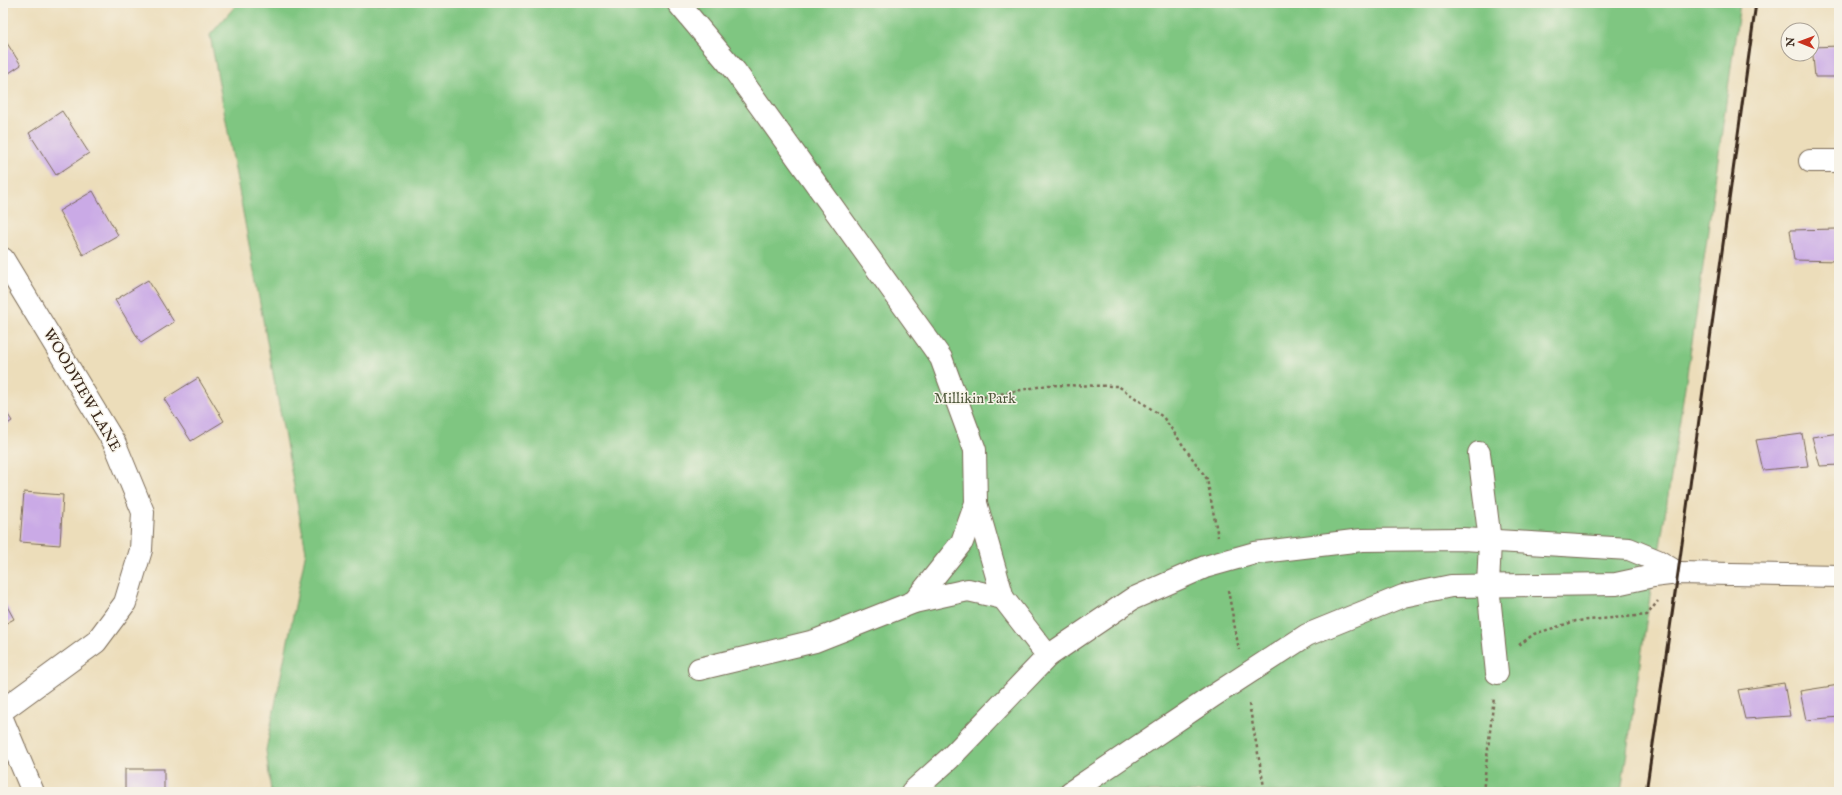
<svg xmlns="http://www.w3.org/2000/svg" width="1842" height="795" viewBox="0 0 1842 795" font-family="'IM FELL English',serif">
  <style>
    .green { fill: #7fc681; stroke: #5d7850 }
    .building { fill: #caaae6 }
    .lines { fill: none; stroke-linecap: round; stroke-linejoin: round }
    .minor-casing { stroke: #796955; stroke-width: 24 }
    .path { stroke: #796955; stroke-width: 2.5; stroke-dasharray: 3 3; stroke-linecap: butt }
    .minor { stroke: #fff; stroke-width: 22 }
    .rail { stroke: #3b2a1e; stroke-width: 3 }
    .labels { text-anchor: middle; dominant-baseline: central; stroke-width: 3; stroke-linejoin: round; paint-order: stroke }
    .street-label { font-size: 15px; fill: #3b2a1e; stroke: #f7f3e8 }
    .park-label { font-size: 15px; fill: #4f593c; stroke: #f7f3e8 }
  </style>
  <rect width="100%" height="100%" fill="#f7f3e8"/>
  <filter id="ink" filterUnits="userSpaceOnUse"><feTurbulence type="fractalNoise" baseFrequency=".025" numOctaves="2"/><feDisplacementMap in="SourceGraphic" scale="8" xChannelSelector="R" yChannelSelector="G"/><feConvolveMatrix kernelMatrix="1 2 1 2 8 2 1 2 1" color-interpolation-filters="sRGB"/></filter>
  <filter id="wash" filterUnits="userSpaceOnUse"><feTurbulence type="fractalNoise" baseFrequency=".012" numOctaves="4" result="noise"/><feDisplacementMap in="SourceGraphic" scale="16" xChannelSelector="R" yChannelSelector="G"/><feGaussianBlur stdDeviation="0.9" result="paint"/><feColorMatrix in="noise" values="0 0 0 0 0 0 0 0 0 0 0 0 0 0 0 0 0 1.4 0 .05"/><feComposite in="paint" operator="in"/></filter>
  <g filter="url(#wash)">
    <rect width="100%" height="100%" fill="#ecddba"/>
    <path class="green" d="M238,3H1740L1696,316L1658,560L1653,576L1621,792H271L266,750L306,551L210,35Z"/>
    <g id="blocks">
      <g class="building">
        <path d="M3,37L21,65L3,77Z"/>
        <path d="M1839,46V77H1815L1812,47Z"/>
        <path d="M62,111L89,153L56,175L29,133Z"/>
        <path d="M93,191L118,235L83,255L59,211Z"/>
        <path d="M1837,229L1839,261L1794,260L1790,230Z"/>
        <path d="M148,280L174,322L141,343L115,300Z"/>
        <path d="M198,378L224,421L191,441L164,399Z"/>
        <path d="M3,407L12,421L3,427Z"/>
        <path d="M1839,433V465L1820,466L1812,437Z"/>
        <path d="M1802,434L1808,466L1763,470L1756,440Z"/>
        <path d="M24,492L63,495L60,545L20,542Z"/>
        <path d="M3,599L14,619L3,625Z"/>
        <path d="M1784,683L1790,716L1745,719L1738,690Z"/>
        <path d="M1839,685V717L1806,720L1800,691Z"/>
        <rect x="125" y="769" width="39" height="23"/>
      </g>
    </g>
  </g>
  <g filter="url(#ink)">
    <use href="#blocks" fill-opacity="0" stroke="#796955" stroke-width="1"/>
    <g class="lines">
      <defs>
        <g id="minor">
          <path d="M678,3L735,71L941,358L975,450L976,503L962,542L914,602"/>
          <path d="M1810,161H1839"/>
          <path d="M3,259L115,444L143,512L141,550L125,603L96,642L3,710"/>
          <path d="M1479,453L1490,541L1488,586L1497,673"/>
          <path d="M976,503L1003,598L1048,656"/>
          <path d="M699,669L815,641L914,602L968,590L1003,598"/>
          <path d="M3,721L33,792"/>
          <path d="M912,792L950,758L1048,656L1132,599L1205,567L1255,553L1362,540L1463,539L1629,549L1658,561L1678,573"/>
          <path d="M1071,792L1213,696L1307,635L1403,596L1451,586L1616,584L1653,576L1678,573L1839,576"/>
        </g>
      </defs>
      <use href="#minor" class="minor-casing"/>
      <g class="path">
        <path d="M983,397L1048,385L1118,386L1163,417L1207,479L1218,537"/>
        <path d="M1228,590L1239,650"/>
        <path d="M1519,645L1534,634L1576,621L1647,615L1658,601"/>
        <path d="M1249,704L1265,792"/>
        <path d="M1483,792L1494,697"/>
      </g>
      <use href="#minor" class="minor"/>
      <path class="rail" d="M1646,792L1678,573L1756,3"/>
    </g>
  </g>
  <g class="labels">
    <g class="street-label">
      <text transform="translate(82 390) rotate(60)">WOODVIEW LANE</text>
    </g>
    <g class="park-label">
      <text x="975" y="398">Millikin Park</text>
    </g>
  </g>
  <rect width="1842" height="795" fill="none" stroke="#f7f3e8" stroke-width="16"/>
  <g transform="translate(1800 42) rotate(271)"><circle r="19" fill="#f7f3e8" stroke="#aca397"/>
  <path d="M0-3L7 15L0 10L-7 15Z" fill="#c8321e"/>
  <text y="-6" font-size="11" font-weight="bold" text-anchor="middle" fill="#3b2a1e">N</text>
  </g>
</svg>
